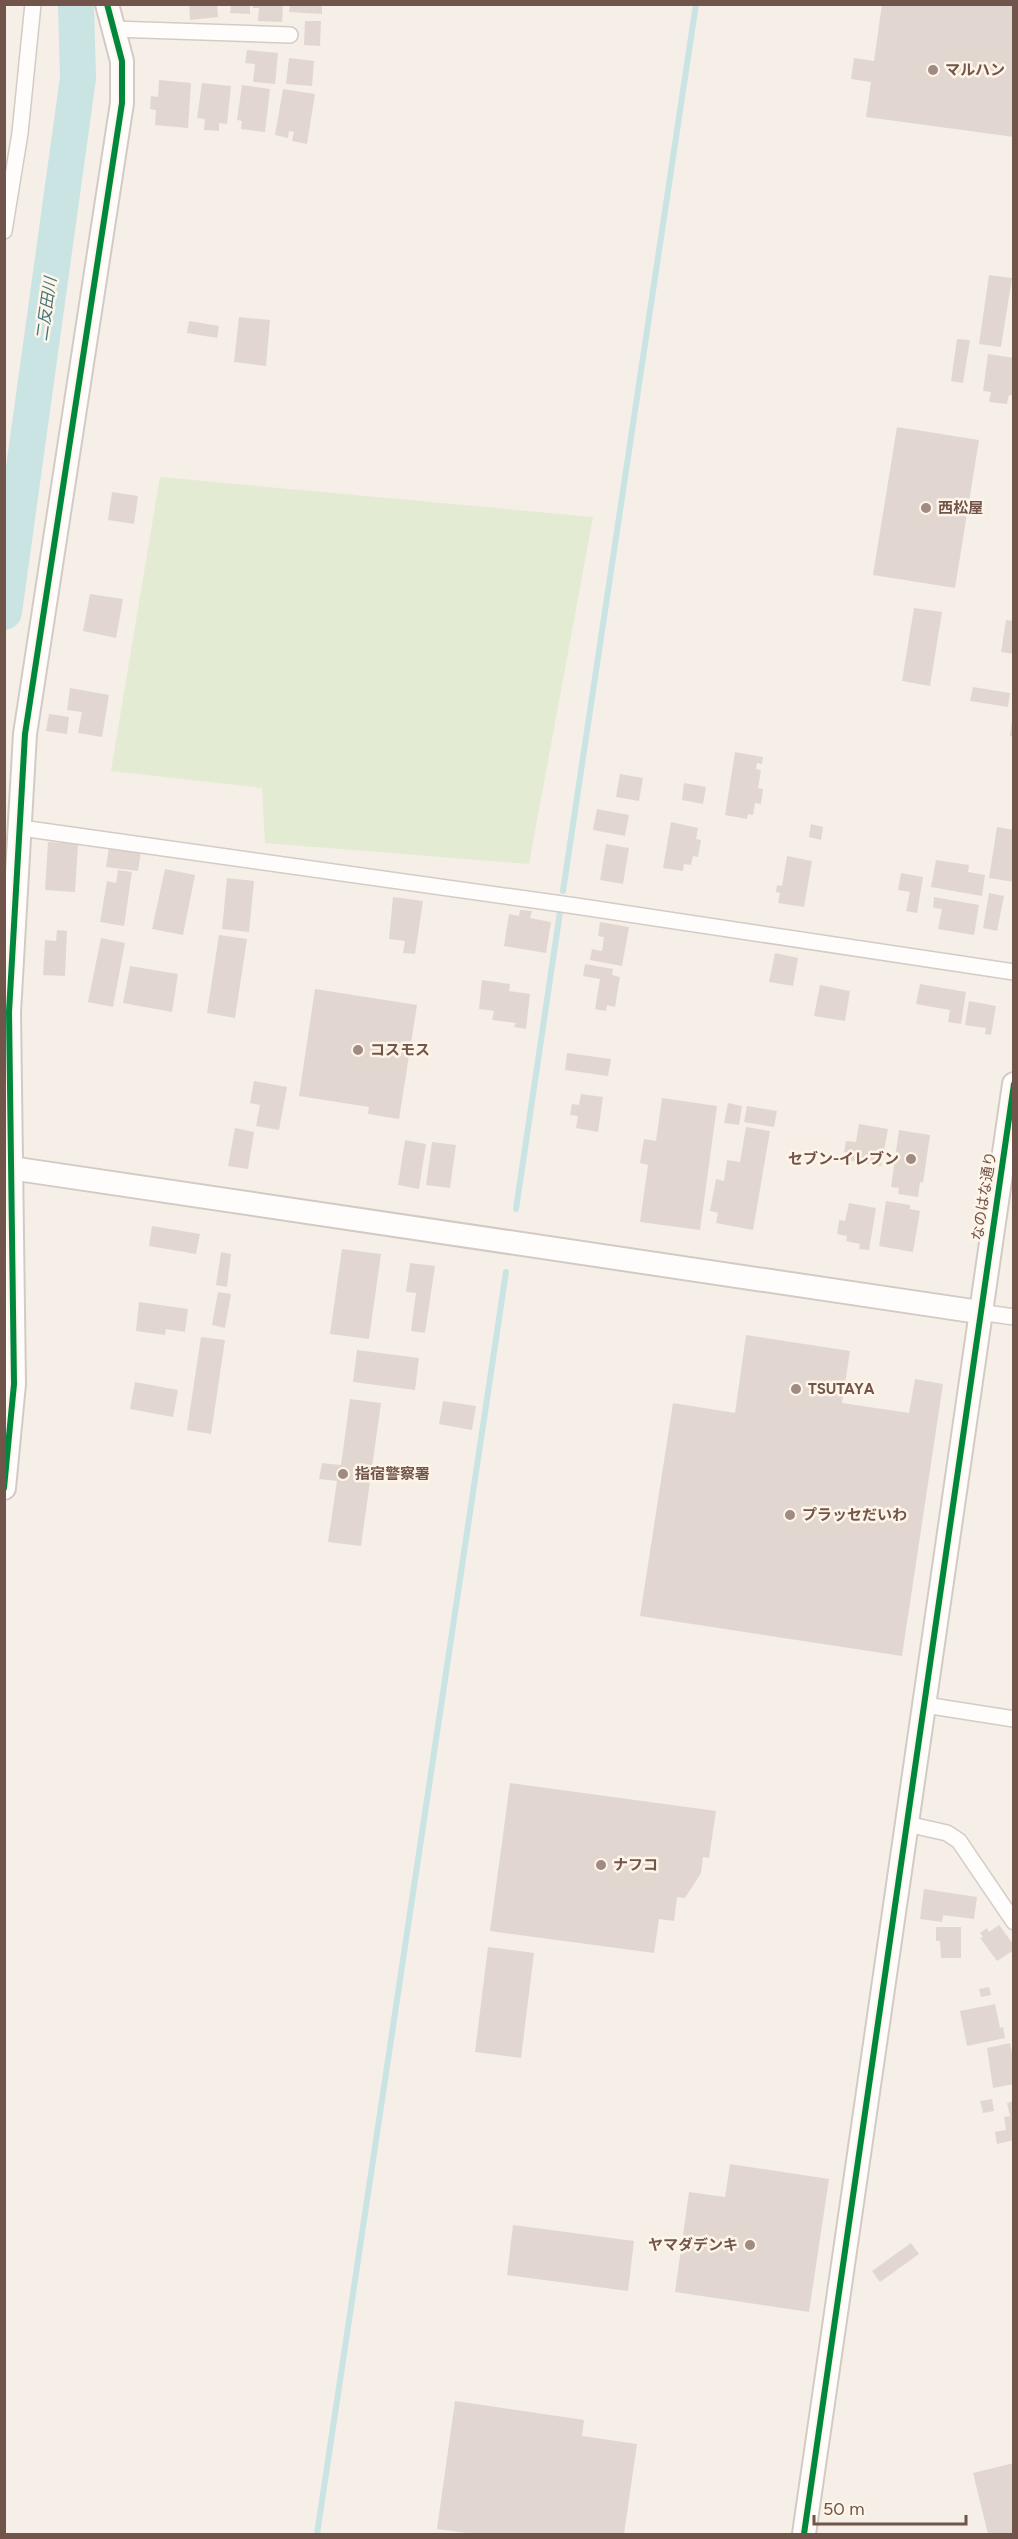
<svg xmlns="http://www.w3.org/2000/svg" width="1018" height="2539" viewBox="0 0 1018 2539" font-family="Figtree,'Noto Sans JP',sans-serif">
  <style>
    .green { fill: #e3ebd3 }
    .lines { fill: none; stroke-linecap: round; stroke-linejoin: round }
    .stream { stroke: #cae4e4; stroke-width: 6 }
    .river { stroke: #cae4e4; stroke-width: 36 }
    .building { fill: #e1d7d0 }
    .street-casing { stroke: #d4cbc5; stroke-width: 18 }
    .secondary-casing { stroke: #d4cac4; stroke-width: 26 }
    .street { stroke: #fefdfc; stroke-width: 15 }
    .secondary { stroke: #fefdfc; stroke-width: 22 }
    .cycleway-casing { stroke: #fef4e8; stroke-width: 10 }
    .cycleway { stroke: #00873e; stroke-width: 6 }
    .poi-dot { fill: #9f8b81; stroke: #fef4e8; stroke-width: 2 }
    .labels { text-anchor: middle; dominant-baseline: central; stroke-width: 5; stroke-linejoin: round; paint-order: stroke }
    .poi-label { font-size: 15px; font-weight: bold; fill: #71554a; stroke: #fef4e8; text-anchor: start }
    .street-label { font-size: 15px; fill: #71554a; stroke: #fef4e8 }
    .water-label { font-size: 16px; font-style: italic; fill: #42777d; stroke: #fef4e8 }
  </style>
  <rect width="100%" height="100%" fill="#f5efe8"/>
  <path class="green" d="M160,477L593,517L529,864L265,843L262,788L111,771Z"/>
  <g class="lines">
    <g class="stream">
      <path d="M563,891L696,4"/>
      <path d="M516,1209L560,912"/>
      <path d="M317,2534L506,1272"/>
    </g>
    <path class="river" d="M4,612L78,78L76,4"/>
  </g>
  <g class="building">
    <path d="M189,4H217L218,17L190,20Z"/>
    <path d="M231,4H250V14L230,13Z"/>
    <path d="M253,4H283L282,22L258,21L259,8H253Z"/>
    <path d="M290,4H322V14L289,12Z"/>
    <path d="M882,4H1014V137L866,117L871,82L851,79L854,58L874,61Z"/>
    <path d="M305,21H321L320,46L304,45Z"/>
    <path d="M247,50L278,53L275,84L253,82L255,64L245,63Z"/>
    <path d="M289,58L314,61L312,86L286,84Z"/>
    <path d="M159,80L191,83L188,128L155,125L156,110L150,109L151,96L158,97Z"/>
    <path d="M202,83L231,86L227,124L219,123V131L204,130L205,119L197,118Z"/>
    <path d="M242,85L270,89L265,132L241,129L242,121L237,120Z"/>
    <path d="M283,89L315,94L307,144L292,141L294,132L289,131L288,138L275,135Z"/>
    <path d="M989,275L1012,278L1001,347L979,344Z"/>
    <path d="M239,317L270,320L266,366L234,362Z"/>
    <path d="M189,321L219,326L217,338L187,333Z"/>
    <path d="M957,339L970,340L963,383L951,381Z"/>
    <path d="M988,354L1014,358V396L1009,395L1007,404L989,402L991,392L983,391Z"/>
    <path d="M897,427L979,440L955,588L873,575Z"/>
    <path d="M112,492L138,496L134,524L108,520Z"/>
    <path d="M90,594L123,599L116,638L83,631Z"/>
    <path d="M914,608L942,612L930,686L902,681Z"/>
    <path d="M1006,620L1014,621V654L1001,652Z"/>
    <path d="M973,687L1010,693L1008,707L970,701Z"/>
    <path d="M70,688L109,695L102,737L78,733L82,712L67,710Z"/>
    <path d="M49,714L69,717L67,734L46,731Z"/>
    <path d="M1012,720H1014V737L1010,736Z"/>
    <path d="M735,752L763,757L762,764L757,763L756,769L761,770L758,788L763,789L761,804L755,803L753,815L748,814L747,819L725,815Z"/>
    <path d="M620,774L643,778L639,801L616,797Z"/>
    <path d="M684,783L706,787L703,804L682,800Z"/>
    <path d="M597,809L629,815L625,836L593,830Z"/>
    <path d="M671,822L698,828L696,839L701,840L698,857L693,856L691,865L684,864L683,871L663,868Z"/>
    <path d="M811,824L823,827L821,840L809,837Z"/>
    <path d="M997,827L1014,830V882L989,878Z"/>
    <path d="M48,842L78,844L75,892L45,890Z"/>
    <path d="M606,844L629,848L623,884L600,880Z"/>
    <path d="M109,847L141,851L138,871L106,867Z"/>
    <path d="M787,856L812,861L804,907L778,903L780,893L776,892L777,885L782,886Z"/>
    <path d="M936,860L969,865L968,872L985,875L982,896L931,887Z"/>
    <path d="M165,869L195,875L183,935L152,929Z"/>
    <path d="M118,870L132,872L124,926L100,922L107,881L116,883Z"/>
    <path d="M901,873L923,877L917,913L906,911L910,892L898,890Z"/>
    <path d="M227,878L254,881L249,932L222,929Z"/>
    <path d="M989,893L1004,896L997,931L983,928Z"/>
    <path d="M393,897L423,901L415,954L403,953L405,941L389,939Z"/>
    <path d="M934,897L979,905L974,935L938,929L942,909L933,908Z"/>
    <path d="M520,910L532,911L530,918L551,922L546,953L504,946L509,914L519,916Z"/>
    <path d="M600,922L629,927L622,966L590,960L592,949L602,951L604,937L598,936Z"/>
    <path d="M57,930L67,931L65,976L43,975L45,940L56,941Z"/>
    <path d="M219,935L247,939L235,1018L207,1013Z"/>
    <path d="M101,938L125,943L113,1007L88,1002Z"/>
    <path d="M775,953L798,958L793,986L769,982Z"/>
    <path d="M585,964L613,969L612,975L620,977L615,1007L607,1005L606,1011L595,1009L600,979L583,976Z"/>
    <path d="M130,966L178,974L172,1012L123,1003Z"/>
    <path d="M482,980L510,984L509,991L530,994L526,1029L514,1027L516,1023L492,1020L494,1011L479,1009Z"/>
    <path d="M920,984L966,992L961,1024L948,1022L950,1010L916,1004Z"/>
    <path d="M820,985L850,991L845,1021L814,1016Z"/>
    <path d="M315,989L417,1005L399,1119L368,1114L369,1107L299,1096Z"/>
    <path d="M969,1001L996,1006L991,1035L985,1034L986,1028L965,1025Z"/>
    <path d="M567,1053L611,1059L608,1076L565,1070Z"/>
    <path d="M254,1081L287,1087L279,1130L256,1126L260,1105L250,1103Z"/>
    <path d="M581,1094L603,1097L598,1132L576,1128L578,1116L570,1115L572,1104L579,1105Z"/>
    <path d="M662,1098L717,1106L700,1230L640,1222L648,1165L640,1163L644,1139L656,1141Z"/>
    <path d="M728,1103L742,1106L739,1125L724,1123Z"/>
    <path d="M747,1106L777,1111L774,1127L744,1122Z"/>
    <path d="M859,1124L888,1129L881,1166L847,1160L848,1153L844,1152L846,1141L856,1142Z"/>
    <path d="M746,1127L770,1131L753,1230L716,1223L718,1213L710,1211L716,1179L724,1181L727,1160L740,1162Z"/>
    <path d="M235,1128L254,1132L248,1169L228,1166Z"/>
    <path d="M899,1130L930,1135L923,1183L920,1182L918,1197L898,1194L899,1188L891,1187Z"/>
    <path d="M405,1140L426,1144L419,1189L398,1185Z"/>
    <path d="M432,1142L456,1145L450,1188L426,1185Z"/>
    <path d="M886,1201L910,1205V1209L920,1211L913,1252L879,1246Z"/>
    <path d="M849,1203L876,1208L869,1250L859,1249L860,1244L846,1241L847,1236L837,1234L839,1220L845,1221Z"/>
    <path d="M152,1226L200,1234L196,1254L149,1246Z"/>
    <path d="M342,1249L381,1254L369,1339L330,1334Z"/>
    <path d="M221,1252L231,1254L227,1287L216,1285Z"/>
    <path d="M410,1263L435,1266L425,1333L411,1331L416,1293L406,1292Z"/>
    <path d="M218,1292L231,1294L225,1328L212,1325Z"/>
    <path d="M139,1302L188,1309L185,1332L166,1329L165,1335L136,1331Z"/>
    <path d="M746,1335L850,1351L842,1403L909,1413L915,1379L943,1384L902,1656L640,1616L673,1403L735,1413Z"/>
    <path d="M201,1337L225,1340L211,1434L187,1430Z"/>
    <path d="M357,1350L419,1358L415,1390L353,1382Z"/>
    <path d="M135,1382L178,1390L173,1417L130,1409Z"/>
    <path d="M350,1399L381,1403L361,1546L328,1542L337,1481L319,1479L322,1463L341,1465Z"/>
    <path d="M443,1401L476,1406L472,1430L439,1424Z"/>
    <path d="M510,1783L716,1811L709,1858L703,1857L701,1873L685,1898L677,1897L674,1921L659,1919L654,1953L490,1931Z"/>
    <path d="M924,1889L977,1897L974,1919L943,1915L942,1922L920,1919Z"/>
    <path d="M999,1925L1014,1945V1950L997,1961L980,1938L983,1937L980,1933L987,1928L989,1932Z"/>
    <path d="M936,1927H961V1958H941L940,1941H936Z"/>
    <path d="M488,1947L534,1953L521,2058L475,2052Z"/>
    <path d="M989,1987L991,1995L981,1997L979,1989Z"/>
    <path d="M995,2004L1000,2028L1003,2027L1005,2038L967,2046L960,2011Z"/>
    <path d="M1010,2043L1014,2063V2084L993,2088L987,2048Z"/>
    <path d="M992,2099L994,2111L983,2113L980,2101Z"/>
    <path d="M1014,2101V2140L997,2144L995,2132L1006,2130L1004,2117L1010,2116L1007,2103Z"/>
    <path d="M730,2164L829,2179L809,2312L675,2292L689,2192L725,2197Z"/>
    <path d="M513,2225L634,2241L628,2291L507,2275Z"/>
    <path d="M911,2243L919,2254L880,2282L872,2271Z"/>
    <path d="M455,2401L584,2420L582,2436L637,2444L624,2534H475L437,2529Z"/>
    <path d="M1014,2463V2534H988L973,2473Z"/>
  </g>
  <g class="lines">
    <defs>
      <g id="street">
        <path d="M113,29L290,35"/>
        <path d="M4,231L20,133L33,4"/>
        <path d="M21,828L576,906L1014,972"/>
        <path d="M979,1312L1014,1317"/>
        <path d="M925,1705L1014,1719"/>
        <path d="M907,1824L947,1833L959,1841L1014,1922"/>
      </g>
      <g id="secondary">
        <path d="M4,1167L979,1312"/>
        <path d="M4,1488L14,1384L9,1012L25,734L122,103V61L107,4"/>
        <path d="M804,2534L1014,1084"/>
      </g>
    </defs>
    <use href="#street" class="street-casing"/>
    <use href="#secondary" class="secondary-casing"/>
    <use href="#street" class="street"/>
    <use href="#secondary" class="secondary"/>
    <defs>
      <g id="cycleway">
        <path d="M4,1488L14,1384L9,1012L25,734L122,103V61L107,4"/>
        <path d="M804,2534L1014,1084"/>
      </g>
    </defs>
    <use href="#cycleway" class="cycleway-casing"/>
    <use href="#cycleway" class="cycleway"/>
  </g>
  <g class="poi-dot">
    <circle cx="933" cy="70" r="6"/>
    <circle cx="926" cy="508" r="6"/>
    <circle cx="358" cy="1050" r="6"/>
    <circle cx="911" cy="1159" r="6"/>
    <circle cx="796" cy="1389" r="6"/>
    <circle cx="343" cy="1474" r="6"/>
    <circle cx="790" cy="1515" r="6"/>
    <circle cx="601" cy="1865" r="6"/>
    <circle cx="750" cy="2245" r="6"/>
  </g>
  <g class="labels">
    <g class="poi-label">
      <text x="945" y="70">マルハン</text>
      <text x="938" y="508">西松屋</text>
      <text x="370" y="1050">コスモス</text>
      <text x="899" y="1159" text-anchor="end">セブン-イレブン</text>
      <text x="808" y="1389">TSUTAYA</text>
      <text x="355" y="1474">指宿警察署</text>
      <text x="802" y="1515">プラッセだいわ</text>
      <text x="613" y="1865">ナフコ</text>
      <text x="738" y="2245" text-anchor="end">ヤマダデンキ</text>
    </g>
    <g class="street-label">
      <text transform="translate(984 1196) rotate(-81)">なのはな通り</text>
    </g>
    <g class="water-label">
      <text transform="translate(46 309) rotate(-82)">二反田川</text>
    </g>
  </g>
  <rect width="1018" height="2539" fill="none" stroke="#71554a" stroke-width="12"/>
  <path d="M814 2515v9h152v-9" fill="none" stroke="#71554a" stroke-width="3"/>
  <text x="823" y="2515" font-size="18" fill="#71554a" stroke="#fef4e8" stroke-width="4.5" paint-order="stroke">50 m</text>
</svg>
